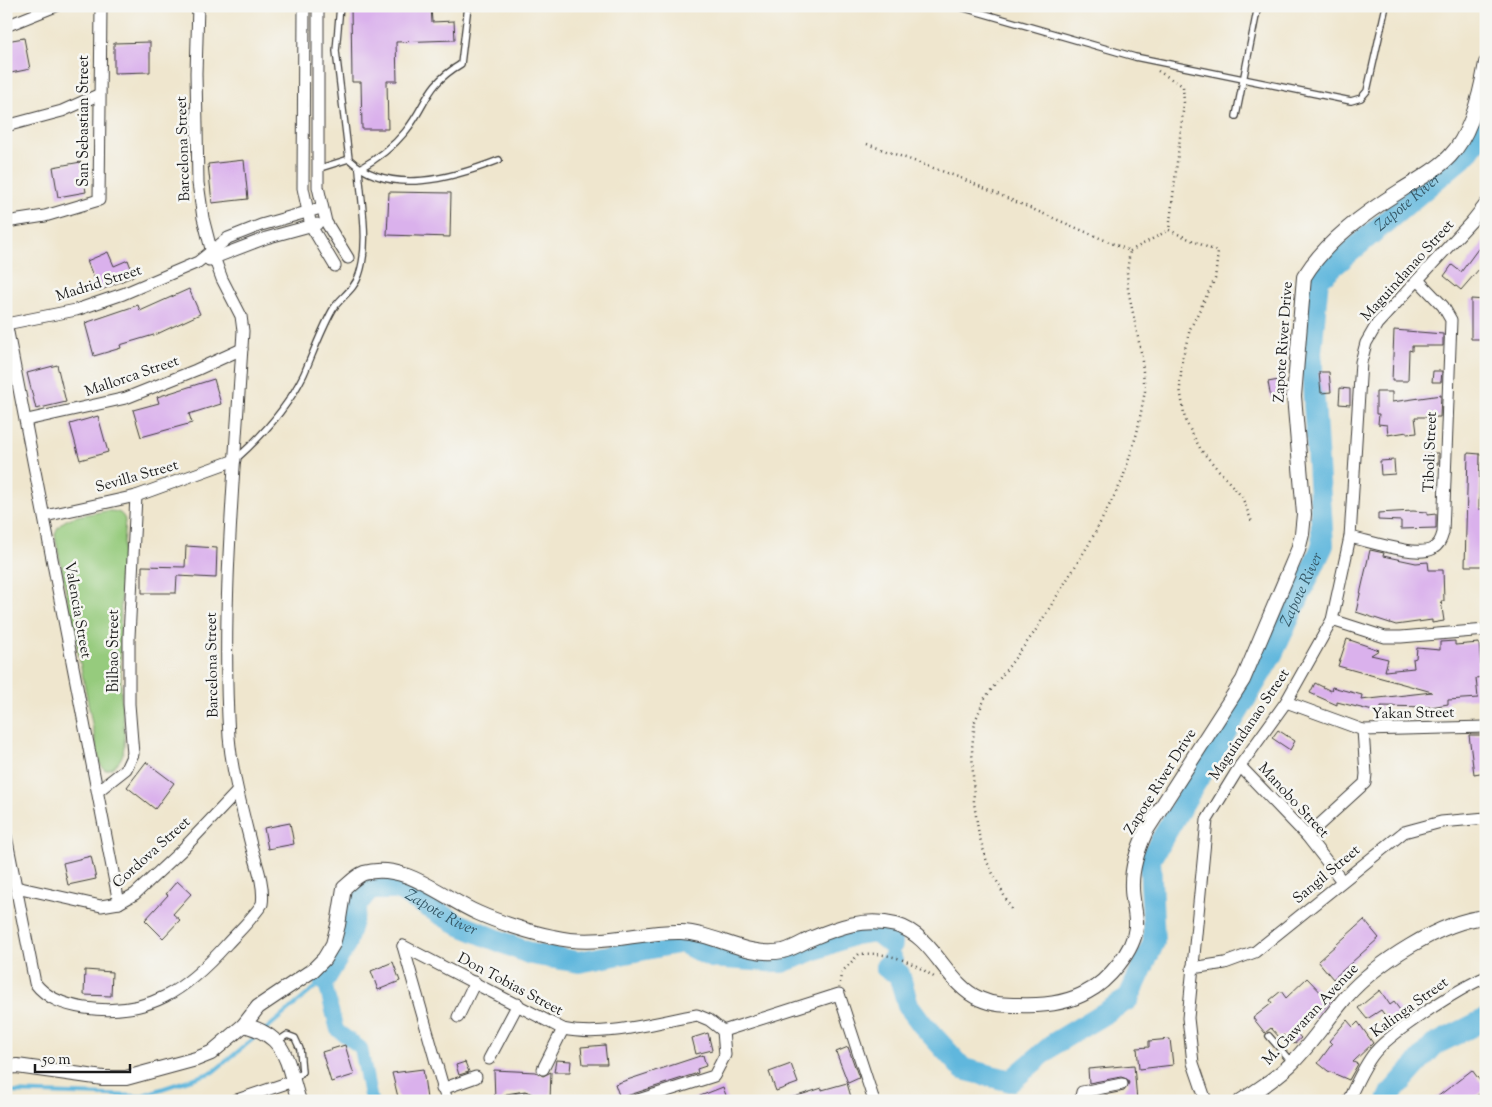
<svg xmlns="http://www.w3.org/2000/svg" width="1492" height="1107" viewBox="0 0 1492 1107" font-family="'Sorts Mill Goudy',serif">
  <style>
    .green { fill: #96cb7d; stroke: #59744c }
    .lines { fill: none; stroke-linecap: round; stroke-linejoin: round }
    .stream { stroke: #60b7dd; stroke-width: 4 }
    .canal { stroke: #60b7dd; stroke-width: 14 }
    .river { stroke: #60b7dd; stroke-width: 22 }
    .building { fill: #dab1ec }
    .service-casing { stroke: #3c3a37; stroke-width: 8 }
    .minor-casing { stroke: #3c3a37; stroke-width: 13 }
    .tertiary-casing { stroke: #3c3a37; stroke-width: 16 }
    .path { stroke: #3c3a37; stroke-width: 2.5; stroke-dasharray: 1 4; stroke-linecap: butt }
    .service { stroke: #fff; stroke-width: 5.5 }
    .minor { stroke: #fff; stroke-width: 11 }
    .tertiary { stroke: #fff; stroke-width: 14 }
    .labels { text-anchor: middle; dominant-baseline: central; stroke-width: 5; stroke-linejoin: round; paint-order: stroke }
    .street-label { font-size: 15px; fill: #1c1c1c; stroke: #f6f6f2 }
    .water-label { font-size: 16px; font-style: italic; fill: #375a69; stroke: #f6f6f2 }
  </style>
  <rect width="100%" height="100%" fill="#f6f6f2"/>
  <filter id="ink" filterUnits="userSpaceOnUse"><feTurbulence type="fractalNoise" baseFrequency=".02" numOctaves="2"/><feDisplacementMap in="SourceGraphic" scale="10" xChannelSelector="R" yChannelSelector="G"/><feConvolveMatrix kernelMatrix="1 2 1 2 8 2 1 2 1" color-interpolation-filters="sRGB"/></filter>
  <filter id="wash" filterUnits="userSpaceOnUse"><feTurbulence type="fractalNoise" baseFrequency=".0096" numOctaves="4" result="noise"/><feDisplacementMap in="SourceGraphic" scale="20" xChannelSelector="R" yChannelSelector="G"/><feGaussianBlur stdDeviation="1.12" result="paint"/><feColorMatrix in="noise" values="0 0 0 0 0 0 0 0 0 0 0 0 0 0 0 0 0 1.4 0 .05"/><feComposite in="paint" operator="in"/></filter>
  <g filter="url(#wash)">
    <rect width="100%" height="100%" fill="#efe6ce"/>
    <path class="green" d="M106,511C115,511 122,511 125,520C120,578 120,635 121,692C121,711 127,734 123,753C121,761 114,769 105,770L100,764L55,535C59,514 88,515 106,511Z"/>
    <g class="lines">
      <g class="stream">
        <path d="M265,1030L324,980"/>
        <path d="M6,1092L140,1096L213,1072L259,1034"/>
      </g>
      <path class="canal" d="M324,980L337,1030L361,1048L371,1101"/>
      <g class="river">
        <path id="s1" d="M892,961L886,967L899,974L908,1005L922,1024L963,1069L1011,1081L1055,1043L1128,999L1154,942L1150,859L1272,654L1323,545L1311,352L1318,279L1467,153L1486,125"/>
        <path id="s2" d="M324,980L345,945L357,904L369,889H398L458,924L531,954L579,962L682,942L711,957L782,962L854,934L876,931L892,944"/>
        <path d="M1388,1101L1392,1092L1434,1045L1486,1019"/>
      </g>
    </g>
    <g id="blocks">
      <g class="building">
        <path d="M351,6H431L432,22L454,21L455,40L396,42L397,81H387L388,129H362L361,82H352Z"/>
        <path d="M24,38L30,69L6,74V41Z"/>
        <path d="M150,42V72L114,73V43Z"/>
        <path d="M244,160L248,199L212,203L208,164Z"/>
        <path d="M81,162L86,192L58,197L53,167Z"/>
        <path d="M389,192L451,193L450,237L387,235Z"/>
        <path d="M1486,238V261L1461,290L1444,276L1452,265L1461,272Z"/>
        <path d="M108,252L114,266L128,260L134,276L99,291L87,261Z"/>
        <path d="M189,289L200,314L157,334L120,345L121,348L94,356L85,323L138,305L140,311Z"/>
        <path d="M1471,299L1486,300V339H1471Z"/>
        <path d="M1394,330L1443,334V346H1412V351L1409,350L1408,381H1392Z"/>
        <path d="M57,365L66,402L36,409L27,373Z"/>
        <path d="M1433,371H1442L1441,382H1432Z"/>
        <path d="M1319,372H1329L1331,392L1321,393Z"/>
        <path d="M214,379L221,404L189,414L192,423L141,437L133,410L159,403L157,397Z"/>
        <path d="M1284,379L1285,396L1271,399L1268,382Z"/>
        <path d="M1340,388L1350,389V405L1339,404Z"/>
        <path d="M1376,392H1392V402L1441,395L1440,417H1415L1417,433L1407,434V432L1388,435L1387,425L1378,424L1379,414H1376Z"/>
        <path d="M98,416L108,452L80,460L70,424Z"/>
        <path d="M1429,453H1438V464L1429,465Z"/>
        <path d="M1468,453L1480,454L1479,509H1486V566H1465Z"/>
        <path d="M1394,460L1395,474L1381,475L1380,461Z"/>
        <path d="M1413,511L1427,512V515L1436,514V528L1401,529V521L1378,520V513Z"/>
        <path d="M186,546L217,548L216,578L177,576L176,593H142V566L185,567Z"/>
        <path d="M1370,550L1384,553L1383,556L1416,563L1428,562L1429,570H1443L1444,601H1441L1444,621L1432,623V620L1396,625L1356,612Z"/>
        <path d="M1347,639L1379,650L1371,655L1388,659L1385,671L1414,668L1413,659L1416,658L1417,648L1440,650V642L1455,641V645L1479,643L1482,677L1476,678L1478,698L1448,700V704L1431,707L1381,706V713L1337,702V705L1310,693L1315,683L1331,691L1332,687L1362,695L1361,700L1432,692L1338,666Z"/>
        <path d="M1278,730L1295,741L1290,750L1272,738Z"/>
        <path d="M1469,735H1486V772L1474,774Z"/>
        <path d="M146,762L174,783L155,809L127,787Z"/>
        <path d="M290,823L294,844L268,849L264,828Z"/>
        <path d="M91,856L96,879L68,885L63,863Z"/>
        <path d="M177,881L191,894L173,914L180,920L163,938L145,920L168,895L166,894Z"/>
        <path d="M1364,920L1379,938L1333,979L1318,961Z"/>
        <path d="M393,962L400,981L378,990L371,971Z"/>
        <path d="M85,970L112,972L111,996L84,995Z"/>
        <path d="M1307,978L1330,1002L1314,1018L1309,1014L1292,1028L1301,1038L1294,1044L1283,1035L1280,1038L1271,1028L1265,1033L1253,1018L1272,1003L1270,1000L1281,991L1286,998Z"/>
        <path d="M1380,990L1390,1005L1394,1002L1403,1014L1391,1024L1381,1010L1367,1019L1358,1008Z"/>
        <path d="M1347,1020L1353,1027L1358,1022L1373,1043L1353,1062L1358,1064L1349,1080L1328,1071L1318,1063L1332,1044L1329,1041Z"/>
        <path d="M708,1033L712,1050L696,1054L692,1038Z"/>
        <path d="M1170,1039L1173,1065L1139,1069L1137,1048L1149,1047V1041Z"/>
        <path d="M345,1045L354,1075L331,1082L322,1052Z"/>
        <path d="M605,1045L607,1064H583L581,1047Z"/>
        <path d="M848,1047L859,1078L848,1083L836,1052Z"/>
        <path d="M703,1055L706,1066L697,1069L698,1073L620,1098L615,1084Z"/>
        <path d="M556,1060L571,1061L570,1072H554Z"/>
        <path d="M465,1062L469,1072L459,1075L456,1065Z"/>
        <path d="M791,1064L798,1083L776,1091L769,1072Z"/>
        <path d="M1134,1065L1137,1101H1089V1098L1124,1091L1129,1083L1127,1079L1121,1077L1089,1083L1088,1069Z"/>
        <path d="M423,1069L427,1099L399,1101L392,1073Z"/>
        <path d="M494,1070L536,1072L543,1076L551,1072L550,1101H533L532,1094L525,1091L506,1094L501,1101H495Z"/>
        <path d="M1472,1070L1486,1089L1470,1101H1432Z"/>
        <path d="M847,1083L851,1097L838,1101H789L788,1099L822,1088V1090Z"/>
        <path d="M723,1087L728,1101H690V1100Z"/>
      </g>
    </g>
  </g>
  <g filter="url(#ink)">
    <use href="#blocks" fill-opacity="0" stroke="#3c3a37" stroke-width="1"/>
    <g class="lines">
      <defs>
        <g id="service">
          <path d="M340,6L336,51L349,159C389,197 453,178 499,160"/>
          <path d="M957,6L1135,57L1351,101L1361,98L1367,91L1386,6"/>
          <path d="M1236,116L1258,6"/>
          <path d="M317,169L349,159"/>
          <path d="M359,169C377,159 392,148 405,132C428,104 424,86 461,64L468,6"/>
          <path d="M235,460C262,436 288,407 304,374C313,353 321,331 332,311C339,298 354,291 359,275C370,243 361,202 359,169"/>
          <path d="M1269,1036L1292,1063"/>
          <path d="M278,1041L287,1035L295,1038L300,1049L302,1072L295,1080"/>
        </g>
        <g id="minor">
          <path d="M304,6L303,188L311,226L335,266"/>
          <path d="M318,6V187L326,222L348,258"/>
          <path d="M6,26L56,6"/>
          <path d="M6,126L62,111L98,95"/>
          <path d="M6,222L45,216L99,200L101,6"/>
          <path d="M209,260L266,238L317,224"/>
          <path d="M6,322L119,903"/>
          <path d="M6,324L76,310L123,294L198,262L228,238L261,225L321,208"/>
          <path d="M27,420L126,398L196,370L242,349"/>
          <path d="M45,516L136,496L235,460"/>
          <path d="M1350,537C1369,541 1416,557 1432,549C1439,545 1441,540 1443,533L1451,320L1443,306L1418,280"/>
          <path d="M1332,620L1385,637H1401L1486,630"/>
          <path d="M1286,702L1363,730L1486,727"/>
          <path d="M1240,766L1307,836L1342,881"/>
          <path d="M98,791L126,769L133,754L129,704V637L136,496"/>
          <path d="M6,836L35,983C47,999 65,1005 85,1008C149,1017 186,990 227,944C239,931 252,919 262,904C265,885 256,863 251,845C242,809 232,773 229,737C221,601 235,466 243,331L241,316L222,279L211,249L203,218L198,183L196,73L198,6"/>
          <path d="M1307,836L1365,783L1366,774L1363,730"/>
          <path d="M16,887L101,906L119,903L135,894L181,851L237,792"/>
          <path d="M403,946L563,1029C604,1038 656,1022 697,1015L709,1020L723,1031"/>
          <path d="M403,946L447,1101"/>
          <path d="M1192,968L1225,963L1255,952L1404,832L1441,822L1486,818"/>
          <path d="M458,1017L475,982"/>
          <path d="M723,1031L839,994L874,1101"/>
          <path d="M489,1059L518,1004"/>
          <path d="M543,1069L563,1029"/>
          <path d="M442,1089L476,1077"/>
          <path d="M234,1101L293,1081"/>
          <path d="M508,1101L526,1098"/>
          <path d="M635,1101L714,1076L725,1055L723,1031"/>
          <path d="M1080,1101L1082,1092L1122,1084"/>
          <path d="M1206,1101L1193,1063L1188,1018L1207,820L1240,766L1286,702L1332,620L1350,537L1361,362L1366,343L1377,324L1471,222L1486,203"/>
          <path d="M1348,1101C1355,1086 1362,1070 1372,1056C1387,1034 1460,988 1486,977"/>
        </g>
        <g id="tertiary">
          <path d="M244,1025C289,1037 286,1062 299,1101"/>
          <path d="M6,1067L17,1066L103,1078H126L196,1059L211,1053L244,1025L258,1007L313,970L324,959L333,944L338,925L344,888C350,883 356,876 364,873C404,861 443,898 478,913C498,922 532,933 553,937C600,948 637,931 681,932C716,933 746,958 783,951C792,949 802,943 810,939C838,927 865,917 896,925C935,936 946,985 980,999C993,1005 1006,1005 1019,1005C1043,1006 1066,1004 1087,992C1107,982 1134,951 1136,927C1137,915 1132,901 1132,888C1131,868 1138,849 1146,831L1243,680L1298,550L1302,534L1304,514L1294,396L1304,277C1326,241 1365,213 1400,191C1417,180 1437,170 1450,156C1471,134 1481,92 1486,63"/>
          <path d="M1241,1101C1258,1090 1275,1079 1290,1065C1311,1045 1327,1019 1346,997C1376,963 1441,921 1486,917"/>
        </g>
      </defs>
      <use href="#service" class="service-casing"/>
      <use href="#minor" class="minor-casing"/>
      <use href="#tertiary" class="tertiary-casing"/>
      <g class="path">
        <path d="M1158,71L1183,86L1184,103L1169,230"/>
        <path d="M867,144L958,177L1130,251"/>
        <path d="M1169,230L1218,252L1215,279L1190,329L1182,360L1180,388L1185,420L1201,450L1242,497L1252,522"/>
        <path d="M1130,251L1169,230"/>
        <path d="M1011,909L987,862L979,835L974,803L972,748L975,721L985,698L1034,633L1089,544L1122,481L1137,433L1145,391L1141,352L1128,289L1127,271L1130,251"/>
        <path d="M840,983L841,973L859,954C888,952 910,960 934,977"/>
      </g>
      <use href="#service" class="service"/>
      <use href="#minor" class="minor"/>
      <use href="#tertiary" class="tertiary"/>
    </g>
  </g>
  <g class="labels">
    <g class="street-label">
      <text transform="translate(84 121) rotate(-90)">San Sebastian Street</text>
      <text transform="translate(184 149) rotate(-92)">Barcelona Street</text>
      <text transform="translate(1408 271) rotate(-48)">Maguindanao Street</text>
      <text transform="translate(99 284) rotate(-18)">Madrid Street</text>
      <text transform="translate(1284 342) rotate(-86)">Zapote River Drive</text>
      <text transform="translate(132 377) rotate(-19)">Mallorca Street</text>
      <text transform="translate(1431 452) rotate(-88)">Tiboli Street</text>
      <text transform="translate(137 477) rotate(-16)">Sevilla Street</text>
      <text transform="translate(77 610) rotate(80)">Valencia Street</text>
      <text transform="translate(114 651) rotate(-90)">Bilbao Street</text>
      <text transform="translate(213 665) rotate(-91)">Barcelona Street</text>
      <text transform="translate(1413 714) rotate(-1)">Yakan Street</text>
      <text transform="translate(1250 725) rotate(-56)">Maguindanao Street</text>
      <text transform="translate(1161 782) rotate(-58)">Zapote River Drive</text>
      <text transform="translate(1293 801) rotate(47)">Manobo Street</text>
      <text transform="translate(152 853) rotate(-42)">Cordova Street</text>
      <text transform="translate(1327 875) rotate(-40)">Sangil Street</text>
      <text transform="translate(510 985) rotate(28)">Don Tobias Street</text>
      <text transform="translate(1410 1008) rotate(-36)">Kalinga Street</text>
      <text transform="translate(1311 1015) rotate(-47)">M. Gawaran Avenue</text>
    </g>
    <g class="water-label">
      <text stroke="none"><textPath href="#s1" startOffset="1222">Zapote River</textPath></text>
      <text stroke="none"><textPath href="#s1" startOffset="788">Zapote River</textPath></text>
      <text stroke="none"><textPath href="#s2" startOffset="181">Zapote River</textPath></text>
    </g>
  </g>
  <rect width="1492" height="1107" fill="none" stroke="#f6f6f2" stroke-width="25"/>
  <path d="M35 1064v8h95v-8" fill="none" stroke="#1c1c1c" stroke-width="2.5"/>
  <text x="42" y="1064" font-size="15" fill="#1c1c1c" stroke="#f6f6f2" stroke-width="4" paint-order="stroke">50 m</text>
</svg>
